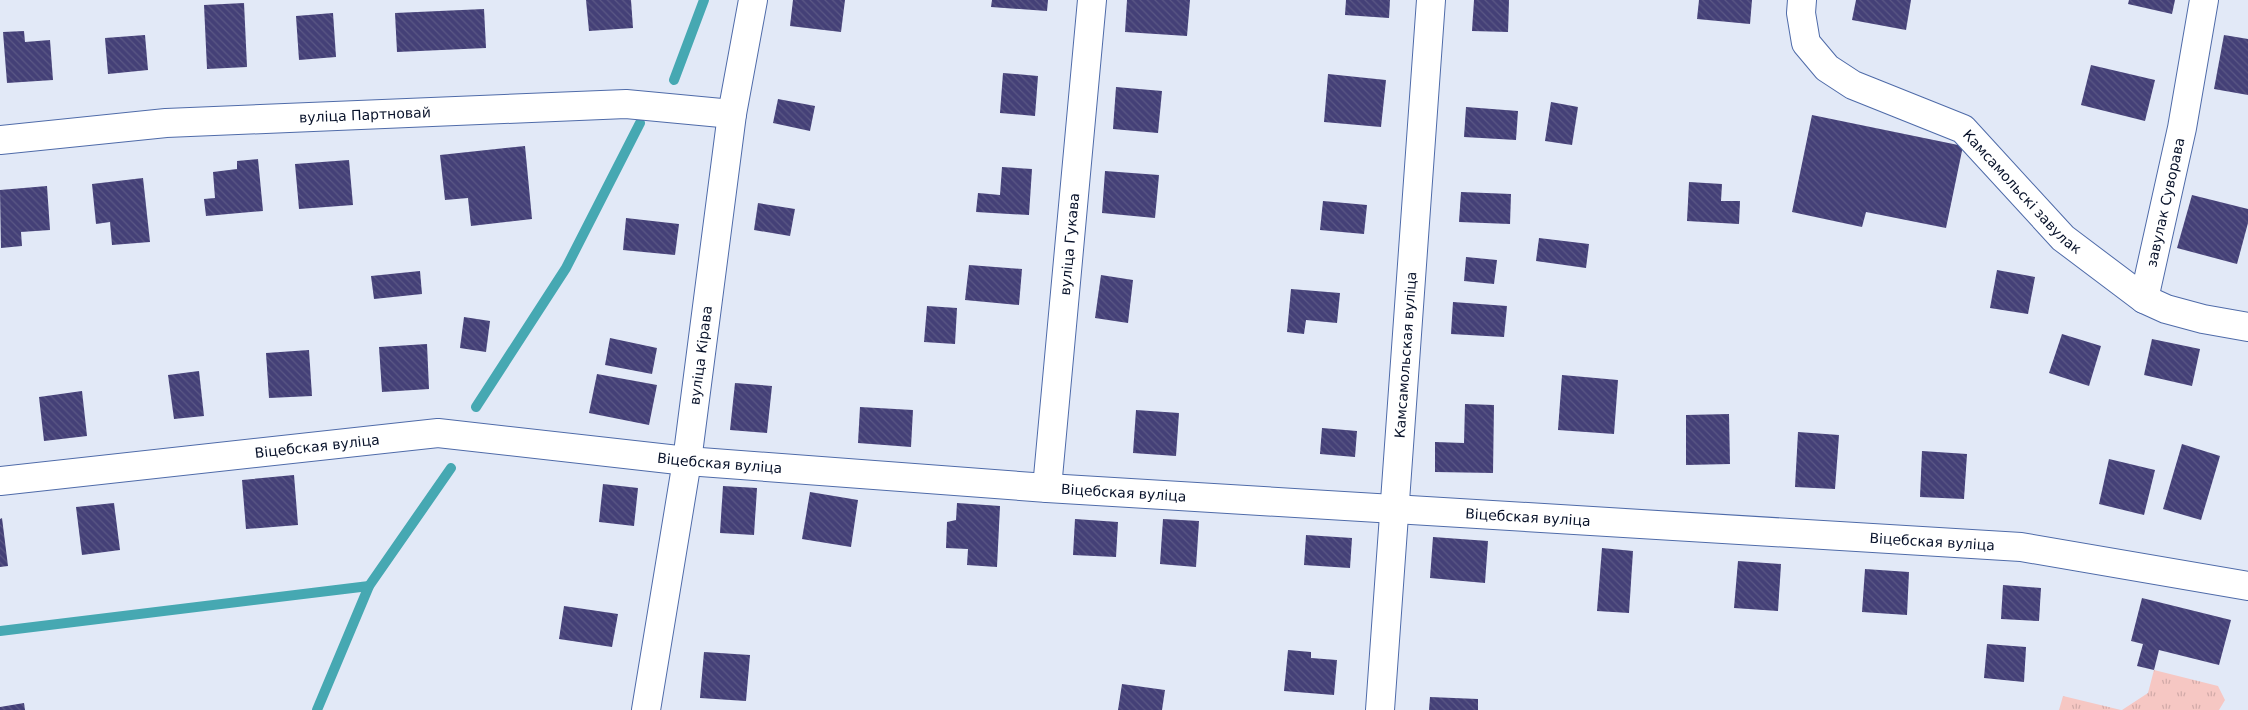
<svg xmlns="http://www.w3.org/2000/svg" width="2248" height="710" viewBox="0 0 2248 710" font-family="'DejaVu Sans',sans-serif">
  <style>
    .grass { fill: url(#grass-tufts) }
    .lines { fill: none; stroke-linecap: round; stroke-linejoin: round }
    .stream { stroke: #46a8b2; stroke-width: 10 }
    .building { fill: url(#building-back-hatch) }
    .minor-casing { stroke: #4f6ba9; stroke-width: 30 }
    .minor { stroke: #fff; stroke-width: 28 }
    .labels { text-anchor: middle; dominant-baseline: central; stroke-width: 5; stroke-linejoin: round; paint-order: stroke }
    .street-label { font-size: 14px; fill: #08122a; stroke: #e2e9f7 }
  </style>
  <defs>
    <pattern id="grass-tufts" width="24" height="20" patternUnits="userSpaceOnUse" patternTransform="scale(1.25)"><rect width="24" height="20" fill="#f6c7c3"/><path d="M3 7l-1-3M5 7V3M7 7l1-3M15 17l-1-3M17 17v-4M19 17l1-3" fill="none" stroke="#d1aaa8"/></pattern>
    <pattern id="building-back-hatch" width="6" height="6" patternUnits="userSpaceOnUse" patternTransform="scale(1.25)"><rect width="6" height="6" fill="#444077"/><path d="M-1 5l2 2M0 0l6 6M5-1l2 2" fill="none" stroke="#5b5885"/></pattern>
  </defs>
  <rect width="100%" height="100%" fill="#e2e9f7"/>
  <g class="grass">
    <path d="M2154,670L2218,686L2225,700L2219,710H2122L2148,693Z"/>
    <path d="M2063,696L2121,710H2059Z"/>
  </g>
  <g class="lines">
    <g class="stream">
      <path d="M674,80L704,0"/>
      <path d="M476,407L566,268L640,123"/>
      <path d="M0,631L369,586"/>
      <path d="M317,710L369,586L451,468"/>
    </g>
  </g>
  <g class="building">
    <path d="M586,0H631L633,28L589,31Z"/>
    <path d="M793,0H845L841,32L790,26Z"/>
    <path d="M992,0H1048L1047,11L991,7Z"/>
    <path d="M1127,0H1190L1187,36L1125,32Z"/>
    <path d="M1346,0H1390L1389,18L1345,15Z"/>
    <path d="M1474,0H1509L1508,32L1472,31Z"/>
    <path d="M1699,0H1752L1750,24L1697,19Z"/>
    <path d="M1856,0H1911L1906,30L1852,20Z"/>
    <path d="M2129,0H2175L2172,14L2128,4Z"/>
    <path d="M244,3L247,67L207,69L204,5Z"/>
    <path d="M484,9L486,48L397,52L395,13Z"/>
    <path d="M333,13L336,57L299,60L296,16Z"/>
    <path d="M24,31L25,42L50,40L53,80L7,83L3,32Z"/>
    <path d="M145,35L148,70L108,74L105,38Z"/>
    <path d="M2224,35L2248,39V95L2214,89Z"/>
    <path d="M2091,65L2155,80L2145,121L2081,105Z"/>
    <path d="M1003,73L1038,76L1035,116L1000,113Z"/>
    <path d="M1328,74L1386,80L1381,127L1324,122Z"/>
    <path d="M1116,87L1162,91L1158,133L1113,129Z"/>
    <path d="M778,99L815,106L810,131L773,123Z"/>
    <path d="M1551,102L1578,107L1572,145L1545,141Z"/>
    <path d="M1466,107L1518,111L1516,140L1464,137Z"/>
    <path d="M1812,115L1963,146L1946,228L1866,212L1862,227L1792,212Z"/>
    <path d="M525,146L532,219L471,226L468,198L445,200L440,155Z"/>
    <path d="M258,159L263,211L206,216L204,199L215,198L213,172L237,169V161Z"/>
    <path d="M349,160L353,205L299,209L295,164Z"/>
    <path d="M1002,167L1032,169L1029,215L976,212L978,193L1000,195Z"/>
    <path d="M1105,171L1159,175L1155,218L1102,213Z"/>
    <path d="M143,178L150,242L112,245L110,222L96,224L92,184Z"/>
    <path d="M1689,182L1722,184L1721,201H1740L1739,224L1687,221Z"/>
    <path d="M47,186L50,230L21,232L22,246L1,248L0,190Z"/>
    <path d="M1461,192L1511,194L1510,224L1459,222Z"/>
    <path d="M2192,195L2248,209V223L2237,264L2177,248Z"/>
    <path d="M1323,201L1367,205L1364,234L1320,230Z"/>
    <path d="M758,203L795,209L790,236L754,230Z"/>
    <path d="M626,218L679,224L675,255L623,250Z"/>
    <path d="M1539,238L1589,244L1586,268L1536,261Z"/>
    <path d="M1466,257L1497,260L1494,284L1464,281Z"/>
    <path d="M969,265L1022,269L1019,305L965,300Z"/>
    <path d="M1997,270L2035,277L2028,314L1990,308Z"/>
    <path d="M420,271L422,294L374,299L371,276Z"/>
    <path d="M1101,275L1133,280L1128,323L1095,318Z"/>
    <path d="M1291,289L1340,293L1337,323L1306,320L1304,334L1287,332Z"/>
    <path d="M1453,302L1507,306L1504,337L1451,334Z"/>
    <path d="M927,306L957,308L955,344L924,342Z"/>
    <path d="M464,317L490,321L486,352L460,348Z"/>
    <path d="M2062,334L2101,346L2089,386L2049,373Z"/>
    <path d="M610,338L657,348L652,374L605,365Z"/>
    <path d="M2152,339L2200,349L2192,386L2144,375Z"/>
    <path d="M427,344L429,389L382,392L379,347Z"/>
    <path d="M309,350L312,396L269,398L266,353Z"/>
    <path d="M199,371L204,416L174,419L168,375Z"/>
    <path d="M597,374L657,385L649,425L589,413Z"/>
    <path d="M1562,375L1618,380L1614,434L1558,430Z"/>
    <path d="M735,383L772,386L767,433L730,430Z"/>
    <path d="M82,391L87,436L44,441L39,397Z"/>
    <path d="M1465,404L1494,405L1493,473L1435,472V442L1464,443Z"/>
    <path d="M860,407L913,410L911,447L858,443Z"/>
    <path d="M1136,410L1179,413L1176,456L1133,453Z"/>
    <path d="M1729,414L1730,464L1686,465V415Z"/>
    <path d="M1322,428L1357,431L1355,457L1320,454Z"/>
    <path d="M1798,432L1839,435L1835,489L1795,487Z"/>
    <path d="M2182,444L2220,456L2201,520L2163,509Z"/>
    <path d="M1922,451L1967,454L1964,499L1920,497Z"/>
    <path d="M2109,459L2155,470L2144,515L2099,504Z"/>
    <path d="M294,475L298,525L246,529L242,480Z"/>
    <path d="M603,484L638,488L634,526L599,522Z"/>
    <path d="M723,486L757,488L754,535L720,533Z"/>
    <path d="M810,492L858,500L851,547L802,539Z"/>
    <path d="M114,503L120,550L82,555L76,507Z"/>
    <path d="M957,503L1000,506L997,567L967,565L968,549L946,548L947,522L956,520Z"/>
    <path d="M2,518L8,566L0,567V519Z"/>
    <path d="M1075,519L1118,522L1116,557L1073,555Z"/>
    <path d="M1163,519L1199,521L1196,567L1160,564Z"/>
    <path d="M1306,535L1352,538L1350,568L1304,565Z"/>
    <path d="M1433,537L1488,541L1485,583L1430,578Z"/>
    <path d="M1602,548L1633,551L1629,613L1597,611Z"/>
    <path d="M1738,561L1781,564L1778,611L1734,608Z"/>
    <path d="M1865,569L1909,572L1907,615L1862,612Z"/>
    <path d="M2003,585L2041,588L2039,621L2001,619Z"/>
    <path d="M2142,598L2231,620L2219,665L2159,650L2154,670L2137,666L2143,644L2131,641Z"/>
    <path d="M564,606L618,614L612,647L559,639Z"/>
    <path d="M1987,644L2026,647L2024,682L1984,678Z"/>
    <path d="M1288,650L1311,652V658L1337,660L1334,695L1284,691Z"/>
    <path d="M704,652L750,655L746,701L700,698Z"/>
    <path d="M1122,684L1165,690L1162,710H1118Z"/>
    <path d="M1430,697L1478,699V710H1429Z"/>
    <path d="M24,703L25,710H0V707Z"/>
  </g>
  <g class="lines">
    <defs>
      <g id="minor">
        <path id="s1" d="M1802,0L1801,13L1806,43L1827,68L1853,85L1963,129L2063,238L2144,299L2166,309L2203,319L2248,327"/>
        <path id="s2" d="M0,140L166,123L626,104L732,114"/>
        <path id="s3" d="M2144,299L2182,128L2204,0"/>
        <path id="s4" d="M0,481L438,433L687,461L1047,488L2021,547L2248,586"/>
        <path id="s5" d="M1047,488L1092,0"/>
        <path id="s6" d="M646,710L687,461L732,114L753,0"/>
        <path id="s7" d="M1380,710L1431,0"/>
      </g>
    </defs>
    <use href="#minor" class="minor-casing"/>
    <use href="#minor" class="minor"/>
  </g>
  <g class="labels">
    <g class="street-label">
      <text stroke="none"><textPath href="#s2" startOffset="366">вуліца Партновай</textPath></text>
      <text stroke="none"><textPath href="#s1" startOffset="312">Камсамольскі завулак</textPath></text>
      <text stroke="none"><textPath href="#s3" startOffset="99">завулак Суворава</textPath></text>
      <text stroke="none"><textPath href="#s5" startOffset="245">вуліца Гукава</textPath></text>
      <text stroke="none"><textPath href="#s6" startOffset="359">вуліца Кірава</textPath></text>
      <text stroke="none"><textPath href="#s7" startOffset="356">Камсамольская вуліца</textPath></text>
      <text stroke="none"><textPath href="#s4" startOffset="319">Віцебская вуліца</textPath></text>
      <text stroke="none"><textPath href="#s4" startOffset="724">Віцебская вуліца</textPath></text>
      <text stroke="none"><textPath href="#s4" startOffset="1129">Віцебская вуліца</textPath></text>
      <text stroke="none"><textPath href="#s4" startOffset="1534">Віцебская вуліца</textPath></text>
      <text stroke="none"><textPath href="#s4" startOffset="1939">Віцебская вуліца</textPath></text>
    </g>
  </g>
</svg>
